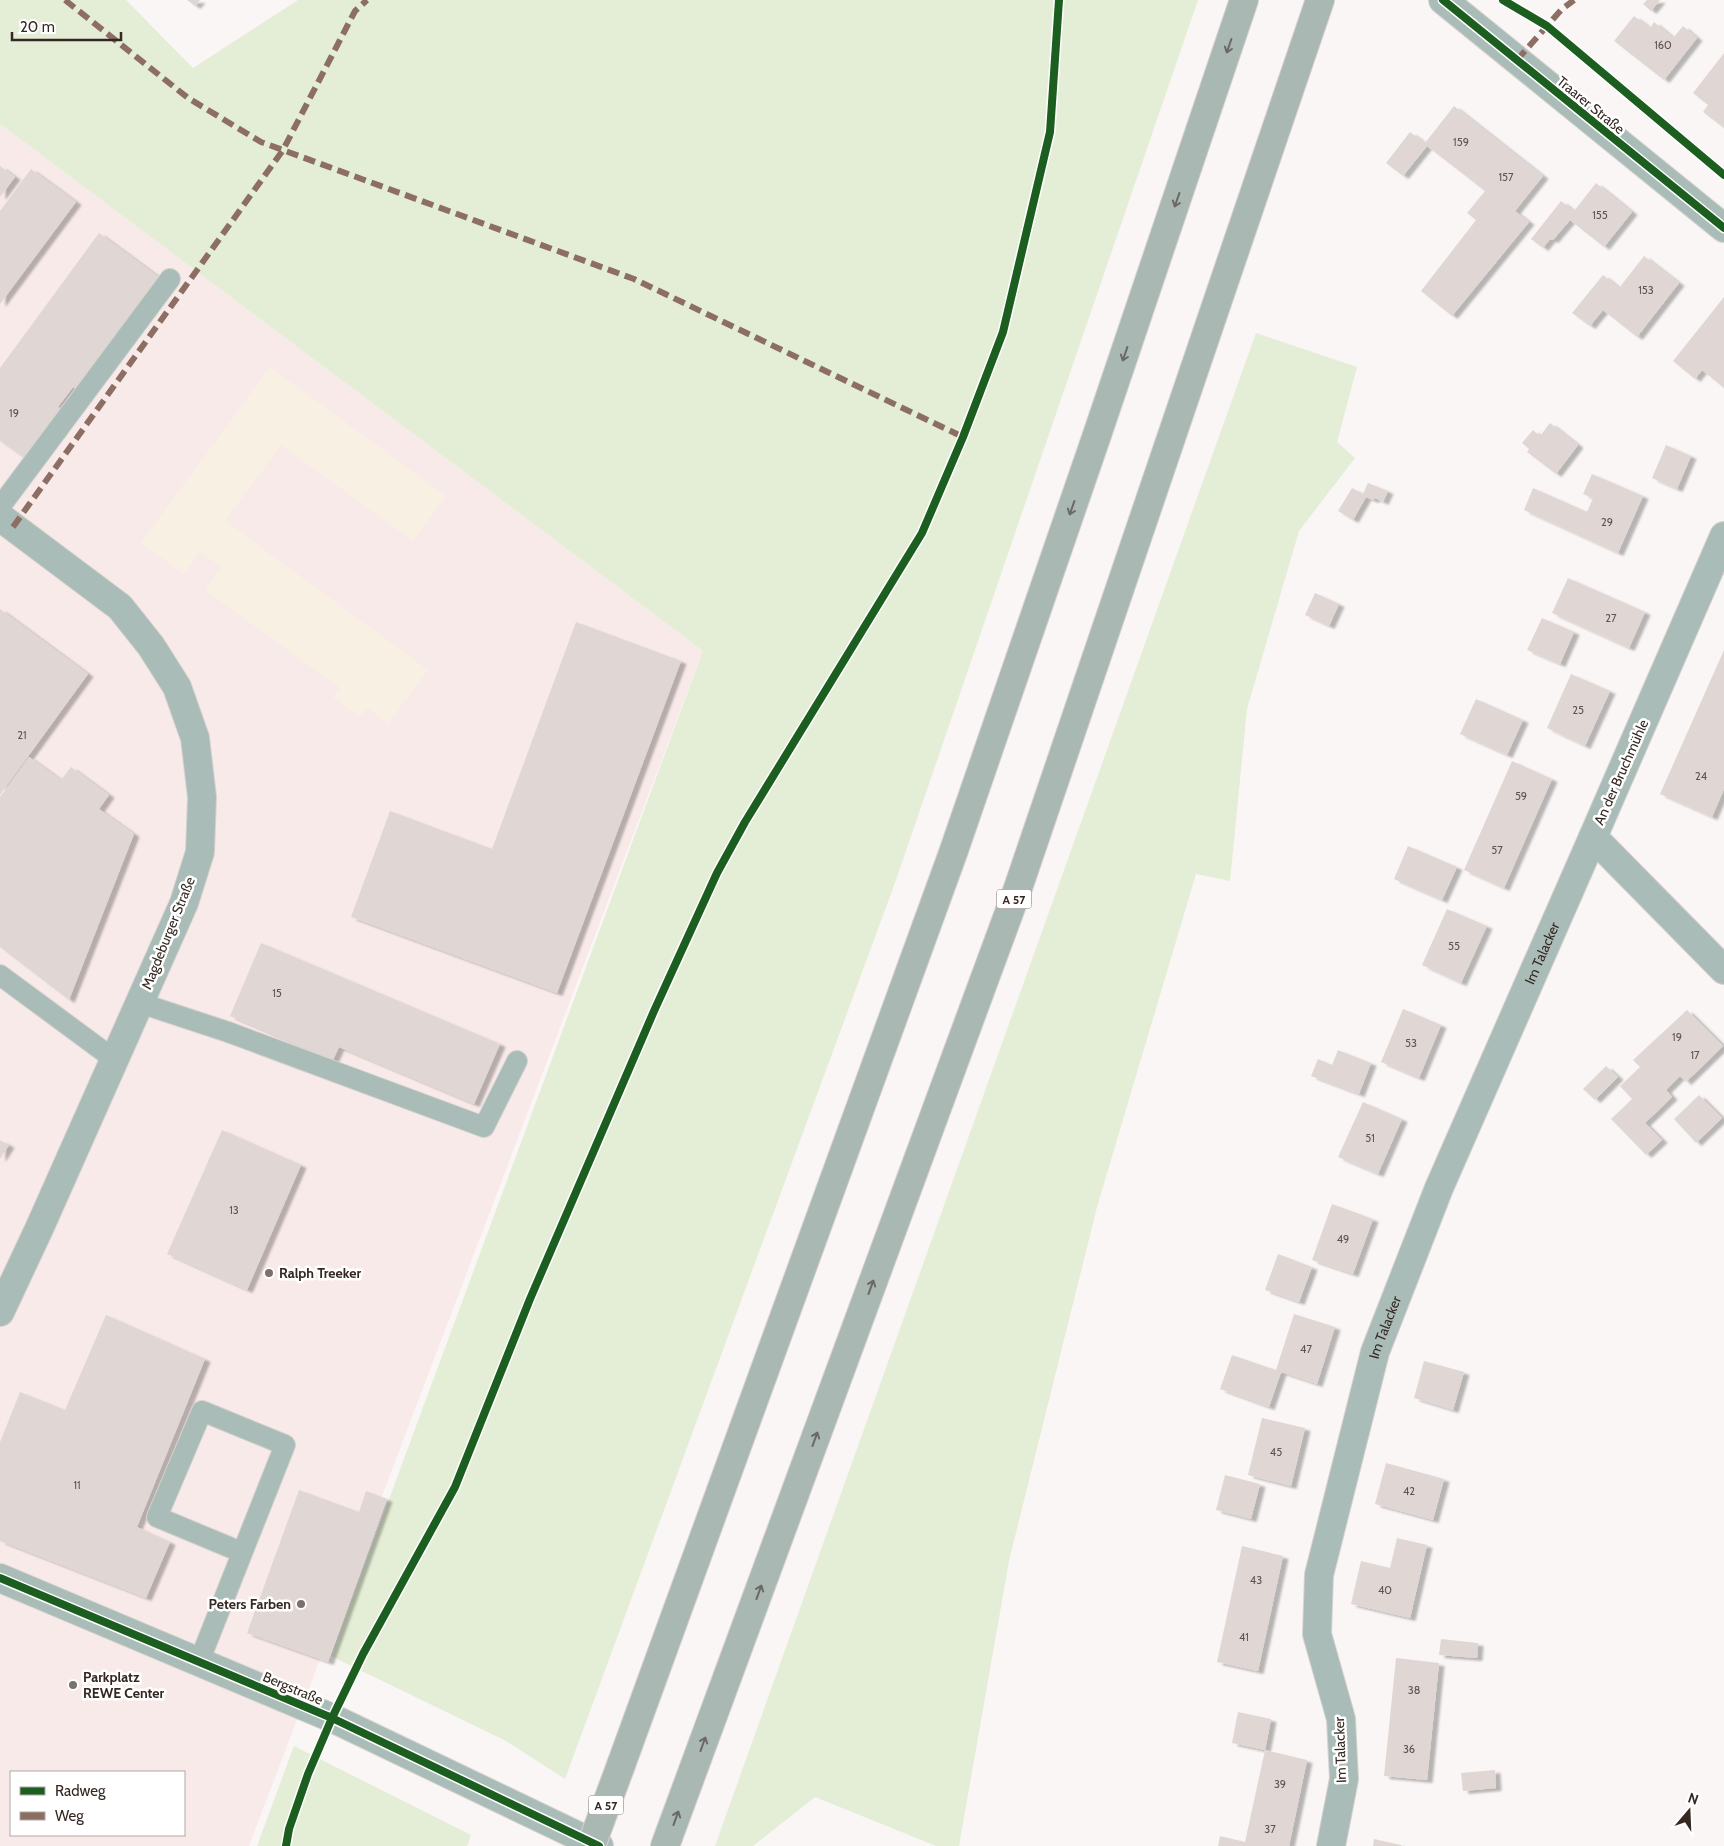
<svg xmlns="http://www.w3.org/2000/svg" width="1724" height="1846" viewBox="0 0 1724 1846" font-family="Cabin,sans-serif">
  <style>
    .commercial { fill: #f8eae8; fill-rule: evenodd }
    .industrial { fill: #f9f0e4 }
    .green { fill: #e4edd5 }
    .building { fill: #e0d7d5; filter: url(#shadow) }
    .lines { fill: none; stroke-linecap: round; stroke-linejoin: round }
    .service-casing { stroke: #d6d2d0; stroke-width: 22 }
    .minor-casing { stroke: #d6d2d0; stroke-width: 30 }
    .tertiary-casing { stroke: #d6d2d0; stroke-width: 30 }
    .motorway-casing { stroke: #d6d2d0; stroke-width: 30 }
    .path { stroke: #b4bcb9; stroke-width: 3; stroke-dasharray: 2.5 4; stroke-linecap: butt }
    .service { stroke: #aabcb8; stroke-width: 20 }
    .minor { stroke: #aabcb8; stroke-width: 28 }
    .tertiary { stroke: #aabcb8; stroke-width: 28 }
    .motorway { stroke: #aab8b4; stroke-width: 28 }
    .motorway-bridge-casing { stroke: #d6d2d0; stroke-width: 30; stroke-linecap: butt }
    .motorway-bridge { stroke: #aab8b4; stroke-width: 28 }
    .quiet { stroke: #8d6e63; stroke-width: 6; stroke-dasharray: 12 6; stroke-linecap: butt }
    .cycleway-casing { stroke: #fff; stroke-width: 11 }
    .cycleway { stroke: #1b5e20; stroke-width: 8 }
    .oneway { stroke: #6a6964 }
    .poi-dot { fill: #7a706c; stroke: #fff; stroke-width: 2 }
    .labels { text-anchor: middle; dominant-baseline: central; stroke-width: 5; stroke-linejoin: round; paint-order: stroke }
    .number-label { font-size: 11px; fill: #60544f }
    .shield { fill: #fff; stroke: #726864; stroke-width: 1 }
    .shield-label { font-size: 12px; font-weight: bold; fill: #352822 }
    .street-label { font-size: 14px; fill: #352822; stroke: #fff }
    .poi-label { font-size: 14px; font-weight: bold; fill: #352822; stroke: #fff; text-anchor: start }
  </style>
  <defs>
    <filter id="shadow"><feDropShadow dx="5.5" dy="3" stdDeviation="1" flood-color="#0004"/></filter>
  </defs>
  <rect width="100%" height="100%" fill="#faf6f5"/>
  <path class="commercial" d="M0,124L703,651L249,1846H0ZM11,1772H184V1835H11Z"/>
  <path class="industrial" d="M270,367L446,496L413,541L281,445L225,521L428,670L388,724L367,708L360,717L333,697L340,688L205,590L222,567L200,552L184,574L141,543Z"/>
  <g class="green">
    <path d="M0,0H126L193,68L298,0H1198L896,880L565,1779L506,1741L331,1656L703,651L0,124Z"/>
    <path d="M1256,333L1357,367L1337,442L1355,458L1299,531L1247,709L1230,881L1196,874L1097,1207L1009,1561L959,1846H936L815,1797L753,1846H715Z"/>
    <path d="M294,1746L471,1835L467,1846H257Z"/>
  </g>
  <g class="building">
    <path d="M187,0H200L195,6Z"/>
    <path d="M1647,0H1660L1651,11L1643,4Z"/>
    <path d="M1634,16L1650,28L1654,22L1673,38L1683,26L1697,38L1664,80L1614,41Z"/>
    <path d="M1724,53V128L1703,112L1708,105L1693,93Z"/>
    <path d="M1454,106L1543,176L1515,211L1529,222L1452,316L1421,291L1476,220L1467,213L1485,191L1427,146L1403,176L1386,163L1410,132L1425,143Z"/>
    <path d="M0,166L15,177L0,197Z"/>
    <path d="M31,169L76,202L0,304V211Z"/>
    <path d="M1596,183L1632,212L1604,247L1570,220L1553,240L1550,239L1543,248L1531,239L1561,201L1574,211Z"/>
    <path d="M99,233L160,278L78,390L73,387L58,407L63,410L27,460L0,441V368Z"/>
    <path d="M1644,256L1679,283L1637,337L1603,310L1590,326L1572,313L1603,275L1619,288Z"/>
    <path d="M1724,297V388L1702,370L1695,379L1673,361Z"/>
    <path d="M1550,423L1578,445L1556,474L1527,452L1529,449L1522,443L1533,430L1540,436Z"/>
    <path d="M1666,445L1691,456L1677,489L1652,478Z"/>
    <path d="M1592,474L1643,496L1618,553L1524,510L1533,488L1587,512L1593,498L1583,494Z"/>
    <path d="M1368,483L1388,491L1383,502L1375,498L1373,500L1366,497L1353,520L1338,511L1352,488L1363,494Z"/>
    <path d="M1568,578L1645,612L1629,648L1552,613Z"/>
    <path d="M1315,593L1339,604L1329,626L1305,615Z"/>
    <path d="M0,609L88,674L0,795Z"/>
    <path d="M1542,618L1574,632L1560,664L1527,650Z"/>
    <path d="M576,622L681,661L557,993L351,917L390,811L492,849Z"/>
    <path d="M1724,650V789L1712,817L1660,794Z"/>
    <path d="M1571,674L1610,691L1585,746L1547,728Z"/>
    <path d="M1476,699L1523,720L1507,755L1460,734Z"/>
    <path d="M29,757L61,780L71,767L109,795L99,809L134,834L69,1000L0,947V797Z"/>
    <path d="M1512,761L1552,779L1504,888L1464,870Z"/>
    <path d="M1408,846L1457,867L1442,900L1394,879Z"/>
    <path d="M1447,909L1487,926L1461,983L1422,965Z"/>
    <path d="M261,943L500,1044L474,1104L339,1047L333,1060L230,1016Z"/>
    <path d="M1403,1009L1441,1025L1419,1078L1381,1062Z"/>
    <path d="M1687,1010L1723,1046L1686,1082L1680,1076L1666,1090L1672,1097L1645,1123L1662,1140L1646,1155L1611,1119L1632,1099L1620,1086L1640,1067L1633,1060Z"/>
    <path d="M1338,1050L1371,1063L1359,1094L1311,1076L1318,1059L1332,1065Z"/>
    <path d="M1606,1066L1618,1077L1595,1100L1583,1089Z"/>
    <path d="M1699,1095L1722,1118L1696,1143L1674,1119Z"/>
    <path d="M1363,1102L1402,1119L1378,1174L1338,1157Z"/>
    <path d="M222,1130L301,1165L247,1290L167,1254Z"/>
    <path d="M0,1140L9,1145L0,1159Z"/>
    <path d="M1332,1204L1373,1219L1353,1274L1312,1260Z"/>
    <path d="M1278,1254L1312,1267L1299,1302L1265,1290Z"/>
    <path d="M1294,1314L1335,1327L1317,1384L1281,1372L1269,1407L1220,1389L1232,1355L1276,1370Z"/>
    <path d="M106,1315L205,1359L137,1527L170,1542L146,1598L0,1541V1442L20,1392L65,1410Z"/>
    <path d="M1424,1361L1464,1372L1453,1410L1414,1398Z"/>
    <path d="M1262,1418L1305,1428L1291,1486L1248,1475Z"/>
    <path d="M1386,1463L1444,1479L1433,1520L1375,1504Z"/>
    <path d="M1225,1475L1260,1484L1251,1519L1216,1510Z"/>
    <path d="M299,1490L359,1512L366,1491L387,1499L328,1662L247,1633Z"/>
    <path d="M1397,1538L1427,1545L1410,1618L1351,1604L1361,1561L1390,1568Z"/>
    <path d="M1242,1546L1283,1556L1258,1671L1217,1662Z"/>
    <path d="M1441,1639L1478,1643L1477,1658L1439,1655Z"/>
    <path d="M1396,1658L1439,1663L1427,1780L1384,1776Z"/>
    <path d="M1238,1712L1271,1719L1265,1750L1232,1743Z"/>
    <path d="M1265,1750L1307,1760L1289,1846H1218L1220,1836L1245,1842Z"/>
    <path d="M1495,1770L1496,1788L1463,1791L1461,1773Z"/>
    <path d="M1374,1839L1401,1845V1846H1373Z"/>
  </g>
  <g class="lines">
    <defs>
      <g id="service">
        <path d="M0,507L170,279"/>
        <path d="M0,975L115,1060"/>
        <path d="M140,1003L228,1032L484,1127L517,1061"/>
        <path d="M199,1662L285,1445L202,1411L157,1517L241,1552"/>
      </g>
      <g id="minor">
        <path d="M0,517L120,607L151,646L177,687L195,738L202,797L200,852L184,903L39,1229L0,1312"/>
        <path d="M1724,536L1593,837L1724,970"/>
        <path d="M0,1578L332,1718L599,1846"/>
        <path id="s1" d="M1331,1846L1344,1779L1341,1719L1317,1634L1319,1575L1375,1352L1439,1188L1593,837"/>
      </g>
      <path id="tertiary" d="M1443,0L1724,228"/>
      <g id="motorway">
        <path d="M621,1765L953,853L1097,435L1244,0"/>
        <path d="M665,1846L1017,891L1320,0"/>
      </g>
    </defs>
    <use href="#service" class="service-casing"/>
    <use href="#minor" class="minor-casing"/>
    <use href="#tertiary" class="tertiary-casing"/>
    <use href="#motorway" class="motorway-casing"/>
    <path class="path" d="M365,0V1"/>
    <use href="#service" class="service"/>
    <use href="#minor" class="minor"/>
    <use href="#tertiary" class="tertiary"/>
    <use href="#motorway" class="motorway"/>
    <defs>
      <path id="motorway-bridge" d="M591,1846L621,1765"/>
    </defs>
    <use href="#motorway-bridge" class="motorway-bridge-casing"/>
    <use href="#motorway-bridge" class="motorway-bridge"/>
    <g class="quiet">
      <path d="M65,0L188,98L261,142L634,279L963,437"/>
      <path d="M1517,60L1561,10L1574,0"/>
      <path d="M13,527L283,150L355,11L367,0"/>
    </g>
    <defs>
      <g id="cycleway">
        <path d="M1443,0L1724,228"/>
        <path d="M1503,0L1547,26L1724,175"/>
        <path d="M0,1578L332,1718L599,1846"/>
        <path d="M286,1846L289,1829L308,1774L332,1718L363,1654L455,1487L530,1299L654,1011L717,873L745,822L922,533L963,437L1003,332L1050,132L1059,0"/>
      </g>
    </defs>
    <use href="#cycleway" class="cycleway-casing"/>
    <use href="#cycleway" class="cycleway"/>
  </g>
  <defs><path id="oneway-shaft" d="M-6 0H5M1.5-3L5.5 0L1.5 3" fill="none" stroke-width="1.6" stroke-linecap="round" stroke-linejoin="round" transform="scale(1.25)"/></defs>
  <g class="oneway">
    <use href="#oneway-shaft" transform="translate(1229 46) rotate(109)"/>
    <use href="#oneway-shaft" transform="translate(1177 200) rotate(109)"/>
    <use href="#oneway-shaft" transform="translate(1125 354) rotate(109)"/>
    <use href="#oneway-shaft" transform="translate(1072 508) rotate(109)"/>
    <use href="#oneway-shaft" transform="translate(871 1287) rotate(-70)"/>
    <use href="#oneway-shaft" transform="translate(815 1439) rotate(-70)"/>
    <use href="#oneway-shaft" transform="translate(759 1592) rotate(-70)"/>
    <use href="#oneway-shaft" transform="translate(703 1744) rotate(-70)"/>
    <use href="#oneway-shaft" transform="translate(676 1818) rotate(-70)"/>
  </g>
  <g class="poi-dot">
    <circle cx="269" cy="1273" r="5"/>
    <circle cx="301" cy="1604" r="5"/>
    <circle cx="73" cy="1685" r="5"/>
  </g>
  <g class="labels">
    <g class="number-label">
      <text x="1663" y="45">160</text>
      <text x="1461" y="142">159</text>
      <text x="1506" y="177">157</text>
      <text x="1600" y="215">155</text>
      <text x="1646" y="290">153</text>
      <text x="14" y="413">19</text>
      <text x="1607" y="522">29</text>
      <text x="1611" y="618">27</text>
      <text x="1578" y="710">25</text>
      <text x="22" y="735">21</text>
      <text x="1701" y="776">24</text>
      <text x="1521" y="796">59</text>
      <text x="1497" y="850">57</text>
      <text x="1454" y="946">55</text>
      <text x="277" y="993">15</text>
      <text x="1677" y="1037">19</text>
      <text x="1411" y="1043">53</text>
      <text x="1695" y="1055">17</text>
      <text x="1370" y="1138">51</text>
      <text x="234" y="1210">13</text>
      <text x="1343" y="1239">49</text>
      <text x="1306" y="1349">47</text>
      <text x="1276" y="1452">45</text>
      <text x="77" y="1485">11</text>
      <text x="1409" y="1491">42</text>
      <text x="1256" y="1580">43</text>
      <text x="1385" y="1590">40</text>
      <text x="1244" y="1637">41</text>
      <text x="1414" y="1690">38</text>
      <text x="1409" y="1749">36</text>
      <text x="1280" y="1784">39</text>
      <text x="1270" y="1829">37</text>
    </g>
    <g class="shield">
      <rect x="996.5" y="889.5" width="35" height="19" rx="4"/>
      <rect x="588.5" y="1795.5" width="35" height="19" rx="4"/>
    </g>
    <g class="shield-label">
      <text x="1014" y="899">A 57</text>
      <text x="606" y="1805">A 57</text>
    </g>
    <g class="street-label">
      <text transform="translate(1591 105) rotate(39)">Traarer Straße</text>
      <text transform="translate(1621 772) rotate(-66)">An der Bruchmühle</text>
      <text transform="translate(168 933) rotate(-68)">Magdeburger Straße</text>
      <text stroke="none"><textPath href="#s1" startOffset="938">Im Talacker</textPath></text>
      <text stroke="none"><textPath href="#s1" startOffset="532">Im Talacker</textPath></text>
      <text transform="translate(293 1688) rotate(23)">Bergstraße</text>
      <text transform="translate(1340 1750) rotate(-92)">Im Talacker</text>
    </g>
    <g class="poi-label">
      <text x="279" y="1273">Ralph Treeker</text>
      <text x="291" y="1604" text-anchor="end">Peters Farben</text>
      <text x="83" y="1677">Parkplatz<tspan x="83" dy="16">REWE Center</tspan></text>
    </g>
  </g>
  <rect x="10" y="1771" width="175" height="65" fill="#ffffff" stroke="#aea9a7"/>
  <rect x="20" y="1787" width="25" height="8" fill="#1b5e20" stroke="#aea9a7"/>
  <text x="55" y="1796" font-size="15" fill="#352822">Radweg</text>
  <rect x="20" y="1812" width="25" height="8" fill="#8d6e63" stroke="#aea9a7"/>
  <text x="55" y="1821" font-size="15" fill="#352822">Weg</text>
  <g transform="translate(1689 1811) rotate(19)" stroke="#ffffff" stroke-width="4" paint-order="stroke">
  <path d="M0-4L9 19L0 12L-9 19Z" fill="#352822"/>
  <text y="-8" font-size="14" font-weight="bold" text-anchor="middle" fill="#352822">N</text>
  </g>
  <path d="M12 32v8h109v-8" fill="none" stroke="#352822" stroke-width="2.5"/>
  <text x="20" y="32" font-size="15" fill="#352822" stroke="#ffffff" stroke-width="4" paint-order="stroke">20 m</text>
</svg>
